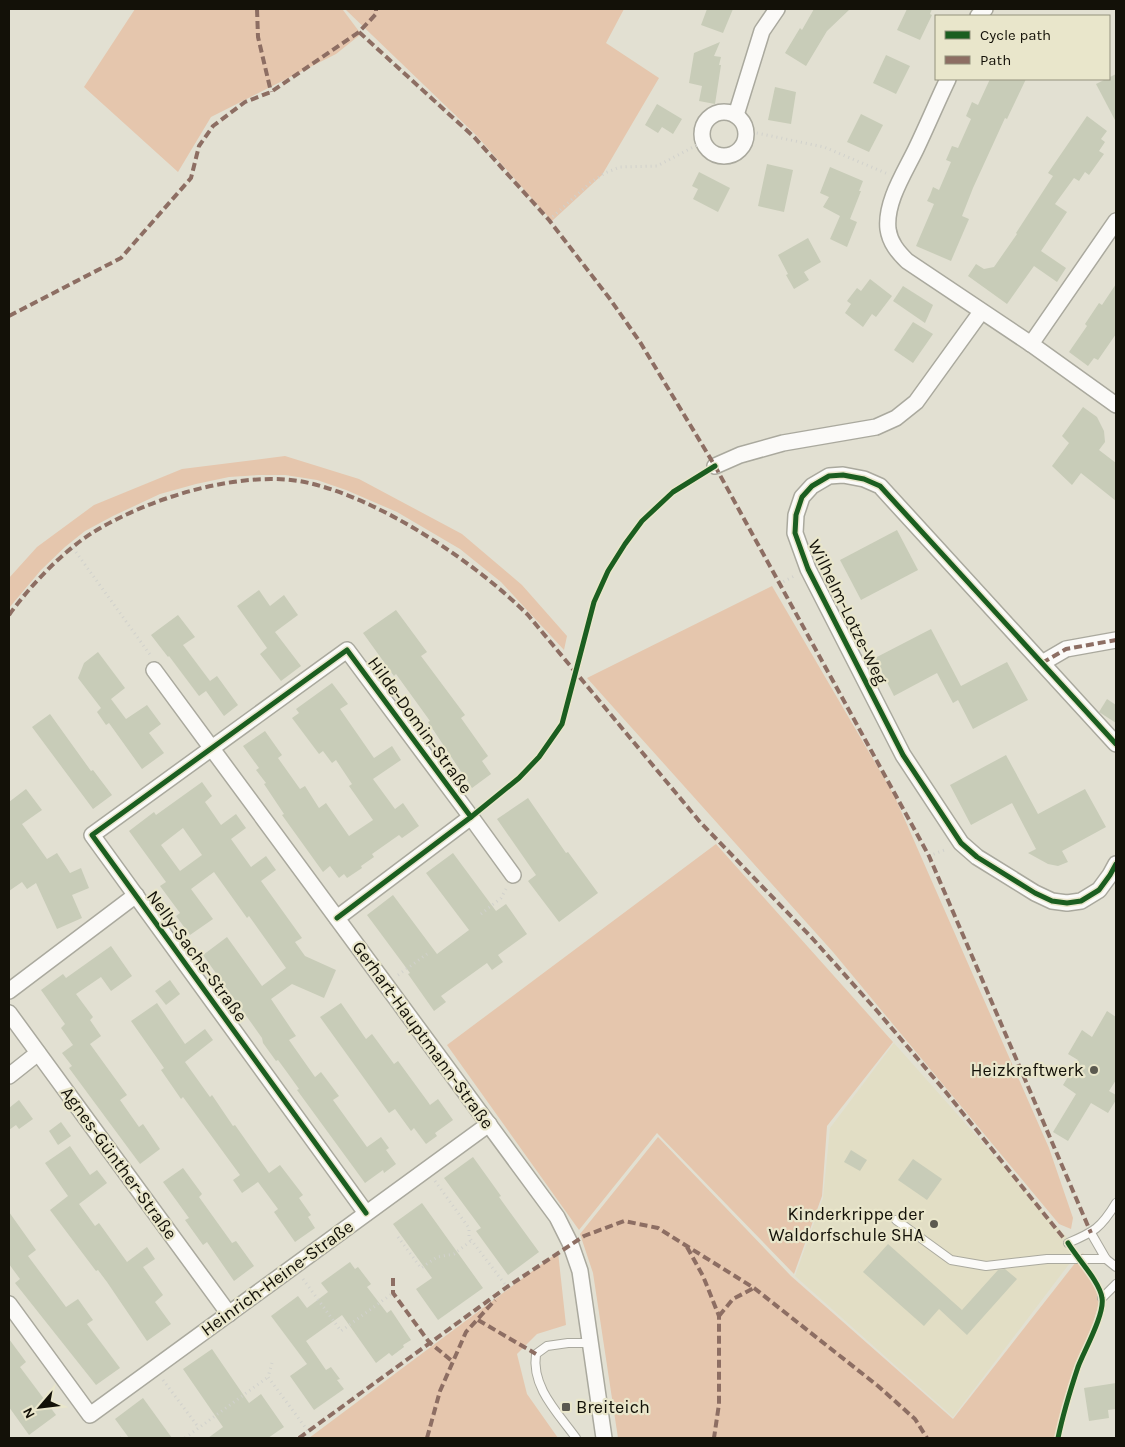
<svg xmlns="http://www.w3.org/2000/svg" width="1125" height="1447" viewBox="0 0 1125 1447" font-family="Karla,sans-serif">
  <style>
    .built { fill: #e2dec5 }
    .green { fill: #e5c6ad }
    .building { fill: #c8ccb8; fill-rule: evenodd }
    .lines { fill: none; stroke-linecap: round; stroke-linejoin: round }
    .lane-casing { stroke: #aaa99e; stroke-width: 10 }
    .street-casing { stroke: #aaa99e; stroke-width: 18 }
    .path { stroke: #d1d1cc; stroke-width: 3; stroke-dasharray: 1 4; stroke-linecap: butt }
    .lane { stroke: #fbfaf8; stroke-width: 8 }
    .street { stroke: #fbfaf8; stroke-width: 15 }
    .quiet { stroke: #8d6e63; stroke-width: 4; stroke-dasharray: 8 4; stroke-linecap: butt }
    .cycleway-casing { stroke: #e9e6cb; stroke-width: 8 }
    .cycleway { stroke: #1b5e20; stroke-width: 5 }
    .poi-dot { fill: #5b594f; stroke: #e9e6cb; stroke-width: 2 }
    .labels { text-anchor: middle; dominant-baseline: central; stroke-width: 4.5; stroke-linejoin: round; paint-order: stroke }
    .street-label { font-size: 18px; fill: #131108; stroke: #e9e6cb }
    .poi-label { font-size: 18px; fill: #131108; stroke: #e9e6cb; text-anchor: end }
  </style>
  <rect width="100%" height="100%" fill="#e2e0d2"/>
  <path class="built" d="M894,1043L1079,1251L953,1417L795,1276L823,1198L830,1128Z"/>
  <g class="green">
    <path d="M135,9H344L343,10L361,34L336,54L211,117L178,172L84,87Z"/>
    <path d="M349,9H624L606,43L659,78L602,175L552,221L476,135L346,10Z"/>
    <path d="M285,456L359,479L462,534L522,585L567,636L564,650L501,582L460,549L397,512L346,490L317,480L285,475H259L229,477L196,484L160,494L113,516L85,531L65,547L41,570L9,608V578L37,547L94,505L182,469Z"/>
    <path d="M772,586L894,795L1049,1148L1073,1218L1071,1229L1059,1224L833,952L587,678Z"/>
    <path d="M716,844L893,1042L827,1126L822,1196L794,1274L657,1133L579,1230L447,1045Z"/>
    <path d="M658,1137L791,1276L953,1419L1083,1253L1096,1281L1099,1303L1060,1438H618L593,1273L580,1234Z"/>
    <path d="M558,1252L566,1325L537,1334L517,1354L527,1394L558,1438H309Z"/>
  </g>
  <g class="building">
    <path d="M707,9H733L723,33L701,25Z"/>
    <path d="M814,9H850L827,31L806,66L785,53L800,28L802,30Z"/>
    <path d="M907,9H932L930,14L932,15L920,40L897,30Z"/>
    <path d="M720,42L714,56L721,57L719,65H721L715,104L699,101L702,86L689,83L694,53Z"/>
    <path d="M886,55L910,66L896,94L873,83Z"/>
    <path d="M1116,74V122L1096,84Z"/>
    <path d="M990,79H1026L1007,119L1005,118L973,188L962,216L969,219L951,261L916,246L934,204L927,201L930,195L933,187L939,190L951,162L946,160L952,146L958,148L971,119L966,116L972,102L978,105Z"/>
    <path d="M775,87L796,92L791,124L768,120Z"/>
    <path d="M657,104L682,119L673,134L662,127L658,133L645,125Z"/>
    <path d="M861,114L883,125L869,152L847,142Z"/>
    <path d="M1087,116L1107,131L1101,139L1105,142L1099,151L1104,154L1089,175L1085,172L1079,181L1074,178L1055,204L1067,212L1041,251L1066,268L1057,282L1034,266L1007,304L968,276L976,264L984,269L994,267L1017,234L1016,233L1053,176L1048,173Z"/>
    <path d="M767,164L793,170L784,212L758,206Z"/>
    <path d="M830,167L863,181L859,191H861L850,219L857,222L847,247L830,239L840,216L823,207L829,197L820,193Z"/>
    <path d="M699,172L730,188L718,212L693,199L698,189L692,186Z"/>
    <path d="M808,238L821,262L804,272L809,280L794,289L786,275L788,274L778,255Z"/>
    <path d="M870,279L892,296L876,317L872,314L863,327L845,313L851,304L847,301L857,288L861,291Z"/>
    <path d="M1116,284V334L1098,360L1094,358L1088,366L1069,352L1087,326L1085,324L1099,303L1102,305Z"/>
    <path d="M903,286L933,305L925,323L893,301Z"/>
    <path d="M913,322L933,334L913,363L894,350Z"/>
    <path d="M1083,407L1097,417L1104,431L1105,442L1099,450L1116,463V501L1081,473L1072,485L1052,466L1069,443L1062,436Z"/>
    <path d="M897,530L918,570L861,600L840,560Z"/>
    <path d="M259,590L270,606L284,595L298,615L275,632L301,666L281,681L260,654L267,648L237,606Z"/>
    <path d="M396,610L427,652L421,656L465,715L461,718L488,756L482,761L491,774L472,788L428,722L430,721L396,674L394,676L363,633Z"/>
    <path d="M178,615L195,637L183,645L210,681L217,676L238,705L224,716L206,691L199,696L169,656L168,657L151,635Z"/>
    <path d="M931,629L961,686L1007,662L1028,700L973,729L958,700L953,703L937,673L894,696L875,658Z"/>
    <path d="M98,652L125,688L111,699L126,719L147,705L161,724L149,733L164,753L142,769L109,723L106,725L97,712L101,708L78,678L84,663Z"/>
    <path d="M332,683L348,704L340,709L374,758L392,746L401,760L373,779L395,809L403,803L419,826L402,838L399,835L372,854L374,857L361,866L362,868L347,878L344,874L339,878L330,866L323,872L282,815L284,814L264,784L266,783L256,770L259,768L243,746L265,731L282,755L278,758L300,789L305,786L319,808L326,803L349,836L373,820L349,786L352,784L336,760L332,763L323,751L319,754L292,718L299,713L296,709Z"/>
    <path d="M1107,699L1116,705V723L1099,712Z"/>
    <path d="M50,714L91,771L93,770L112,795L93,809L32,727Z"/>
    <path d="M1006,755L1038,814L1085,789L1106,827L1062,851L1068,862L1058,866L1048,864L1028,853L1036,849L1012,803L971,825L950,785Z"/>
    <path d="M202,782L212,796L205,802L221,825L236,814L246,828L231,839L251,867L266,856L276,870L261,881L302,938L295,942L305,956L336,970L324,998L292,984L271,999L296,1036L289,1040L315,1077L321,1072L339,1096L333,1100L367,1147L381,1137L389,1148L386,1150L396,1164L384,1173L383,1170L365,1183L297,1090L299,1089L289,1075L278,1060L276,1061L263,1043L262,1038L203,955L227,937L262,986L286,968L249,916L247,918L214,872L191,889L213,919L190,935L176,916L180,913L160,886L166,882L129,831L154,812L156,815ZM183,828L202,855L180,871L161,845Z"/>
    <path d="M26,789L42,810L22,824L47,859L57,853L70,873L81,868L89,888L72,895L82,918L57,929L36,883L27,889L22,882L9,891V802Z"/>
    <path d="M528,798L566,853L568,852L598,893L559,922L528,881L536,875L497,819Z"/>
    <path d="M453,853L496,911L506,904L527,934L498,955L503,962L492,970L487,963L441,996L446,1002L434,1011L408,974L410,973L367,915L393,895L437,954L469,930L426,873Z"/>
    <path d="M111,946L132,976L111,991L101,977L76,994L93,1017L90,1020L101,1036L90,1044L127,1095L120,1100L139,1127L143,1124L160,1149L140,1164L69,1068L72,1066L62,1053L73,1045L61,1028L65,1024L41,990L63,974L66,978Z"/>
    <path d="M170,980L180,994L166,1005L155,991Z"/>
    <path d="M157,1003L185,1044L205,1029L213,1040L185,1062L210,1097L212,1095L233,1126L235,1125L269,1173L280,1165L303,1195L299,1198L311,1215L308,1217L315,1228L295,1242L274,1212L278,1209L258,1182L242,1193L233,1180L240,1175L183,1097L181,1099L161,1070L164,1068L131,1021Z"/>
    <path d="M341,1003L366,1039L372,1034L394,1064L398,1061L428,1102L430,1105L438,1099L453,1120L435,1133L437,1136L426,1144L414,1128L411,1131L395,1109L389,1113L320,1017Z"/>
    <path d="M1107,1011L1116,1017V1080L1109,1091L1116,1095V1100L1108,1113L1091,1103L1068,1141L1053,1132L1076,1094L1063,1085L1078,1060L1068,1054L1082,1030L1092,1037Z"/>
    <path d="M19,1100L33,1119L19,1129L16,1125L9,1130V1108Z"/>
    <path d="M61,1122L71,1136L58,1145L49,1131Z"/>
    <path d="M70,1146L90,1175L97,1170L107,1183L79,1204L95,1226L99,1223L127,1262L147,1247L155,1259L143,1267L163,1295L155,1302L171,1324L147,1341L107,1282L98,1270L96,1271L50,1210L68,1196L45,1163Z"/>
    <path d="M851,1150L867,1160L860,1171L844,1162Z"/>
    <path d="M473,1157L501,1196L499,1197L539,1252L508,1275L476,1231L481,1228L444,1178Z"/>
    <path d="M913,1159L942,1179L927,1200L898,1180Z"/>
    <path d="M183,1168L202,1194L199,1197L232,1243L236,1241L254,1266L234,1281L207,1242L203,1245L185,1220L189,1218L163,1182Z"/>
    <path d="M422,1203L483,1288L438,1320L416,1289L432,1278L393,1224Z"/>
    <path d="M9,1212L36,1250L28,1256L66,1307L78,1299L93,1320L87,1324L120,1368L96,1385L15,1283L20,1279L9,1264Z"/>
    <path d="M888,1244L962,1310L998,1270L1005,1269L1017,1279L967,1335L939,1309L924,1326L863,1272Z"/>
    <path d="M350,1262L355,1269L358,1267L371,1284L367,1287L387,1313L391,1310L411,1340L403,1345L404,1347L392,1356L389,1353L376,1363L342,1315L306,1341L326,1370L331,1367L340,1379L337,1380L344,1389L314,1410L290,1376L307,1364L271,1316L298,1296L307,1308L328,1292L321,1283Z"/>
    <path d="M9,1339L26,1362L20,1367L56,1415L29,1435L9,1407Z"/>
    <path d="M212,1349L249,1403L261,1394L284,1427L268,1438H208L223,1427L183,1369Z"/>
    <path d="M1116,1383V1409L1108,1410L1109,1418L1089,1421L1084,1388Z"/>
    <path d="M143,1398L172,1438H129L115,1419Z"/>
  </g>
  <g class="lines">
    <defs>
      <g id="lane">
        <path d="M896,1220L951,1260L986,1266L1047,1259H1106"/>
        <path d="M1091,1233L1106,1259L1116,1267"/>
        <path d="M1068,1243C1094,1232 1101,1228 1116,1203"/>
        <path d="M1102,1298L1116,1284"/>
        <path d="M576,1438C558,1413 531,1387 536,1354L547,1346L568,1343H590"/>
      </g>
      <g id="street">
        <path d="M978,16L985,9"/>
        <path d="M948,79C937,102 927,126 916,149C905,172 885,202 888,229C890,243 898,252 907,261L1031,344L1116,405"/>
        <circle cx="724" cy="134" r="22"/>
        <path d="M736,115L762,31L777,9"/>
        <path d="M1031,344L1116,221"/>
        <path d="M715,466L740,455L783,443L876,427L896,418L916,402L981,312"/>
        <path d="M1042,663L1066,649L1116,640"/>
        <path d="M154,670L557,1217L571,1245L580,1271L604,1438"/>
        <path d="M1116,744L880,486L864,479L843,475L829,476L812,486L802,497L796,515L795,533L808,569L903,755L961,843L977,857L1035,893L1052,901L1067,903L1081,901L1099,890L1110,875L1116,864"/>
        <path d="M471,817L513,875"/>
        <path d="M337,918L471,817L347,650L92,835L366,1213"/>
        <path d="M9,991L136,895"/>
        <path d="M9,1013L229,1314"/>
        <path d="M9,1076L38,1053"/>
        <path d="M9,1304L90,1415L489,1124"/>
      </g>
    </defs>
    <use href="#lane" class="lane-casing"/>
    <use href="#street" class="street-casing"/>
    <g class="path">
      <path d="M747,131L824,147L888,174"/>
      <path d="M549,220L590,183L605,173L620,167L657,166L703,142"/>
      <path d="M73,548L151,656"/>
      <path d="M779,584L796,575"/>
      <path d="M929,856L947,849"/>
      <path d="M481,914L501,898L506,889"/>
      <path d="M398,975L427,954"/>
      <path d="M435,1181L469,1228V1237L507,1287"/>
      <path d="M398,1237L421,1268L437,1257L454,1254L472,1240"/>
      <path d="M303,1279L341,1331L393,1293"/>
      <path d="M272,1363L268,1377L308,1431"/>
      <path d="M163,1380L199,1428"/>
      <path d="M120,1438H122"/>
      <path d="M185,1438L268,1377"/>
    </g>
    <use href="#lane" class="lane"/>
    <use href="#street" class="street"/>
    <g class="quiet">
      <path d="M257,9L258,37L271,92"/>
      <path d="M359,32L474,137L549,220L610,299L640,342L715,466L929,856L1091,1233"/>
      <path d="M9,316L121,258L191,178L199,146L213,126L245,102L271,92L359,32L376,14V9"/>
      <path d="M9,615C30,586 62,552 92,533C148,498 244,468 309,483C382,500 475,562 528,615L700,822L812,938L878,1012L945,1091L1070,1246"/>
      <path d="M1042,663L1066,649L1116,640"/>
      <path d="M687,1247L703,1276L719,1316V1404L714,1438"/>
      <path d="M393,1278V1293L429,1342L452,1361"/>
      <path d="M719,1316L733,1299L754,1288"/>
      <path d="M478,1320L536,1354"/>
      <path d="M299,1438L507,1287L584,1236L624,1221L658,1228L754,1288L878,1386L915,1419L927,1438"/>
      <path d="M427,1438L440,1391L466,1332L495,1300"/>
    </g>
    <defs>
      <g id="cycleway">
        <path d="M1116,744L880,486L864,479L843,475L829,476L812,486L802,497L796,515L795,533L808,569L903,755L961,843L977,857L1035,893L1052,901L1067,903L1081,901L1099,890L1110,875L1116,864"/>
        <path d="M471,817L519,778L539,757L562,724L594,602L608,571L625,544L642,521L673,492L715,466"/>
        <path d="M337,918L471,817L347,650L92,835L366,1213"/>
        <path d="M1058,1438C1063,1414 1070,1391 1078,1367C1084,1351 1105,1314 1102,1298C1100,1282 1077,1258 1068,1243"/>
      </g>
    </defs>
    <use href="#cycleway" class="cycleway-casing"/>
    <use href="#cycleway" class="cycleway"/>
  </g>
  <g class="poi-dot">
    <circle cx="1094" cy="1070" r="5"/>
    <circle cx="934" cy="1224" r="5"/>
    <rect x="561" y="1402" width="10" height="10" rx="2.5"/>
  </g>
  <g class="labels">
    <g class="street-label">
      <text transform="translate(848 612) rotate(64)">Wilhelm-Lotze-Weg</text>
      <text transform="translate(420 725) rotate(54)">Hilde-Domin-Straße</text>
      <text transform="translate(197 956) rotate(54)">Nelly-Sachs-Straße</text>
      <text transform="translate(423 1035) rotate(54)">Gerhart-Hauptmann-Straße</text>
      <text transform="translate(119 1163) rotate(54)">Agnes-Günther-Straße</text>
      <text transform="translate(277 1278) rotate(-36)">Heinrich-Heine-Straße</text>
    </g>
    <g class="poi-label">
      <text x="1084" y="1070">Heizkraftwerk</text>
      <text x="924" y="1214">Kinderkrippe der<tspan x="924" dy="21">Waldorfschule SHA</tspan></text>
      <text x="576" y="1407" text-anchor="start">Breiteich</text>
    </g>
  </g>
  <rect width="1125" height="1447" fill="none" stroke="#131108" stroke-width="20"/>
  <rect x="935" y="15" width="175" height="65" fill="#e9e6cb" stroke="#93917d"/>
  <rect x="945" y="31" width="25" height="8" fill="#1b5e20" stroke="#93917d"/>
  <text x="980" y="40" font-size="15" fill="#131108">Cycle path</text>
  <rect x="945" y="56" width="25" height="8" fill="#8d6e63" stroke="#93917d"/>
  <text x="980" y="65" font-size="15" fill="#131108">Path</text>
  <g transform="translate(40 1407) rotate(242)" stroke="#e9e6cb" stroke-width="4" paint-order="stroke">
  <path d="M0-4L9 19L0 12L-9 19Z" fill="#131108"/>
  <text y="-8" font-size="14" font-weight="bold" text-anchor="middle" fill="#131108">N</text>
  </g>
</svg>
